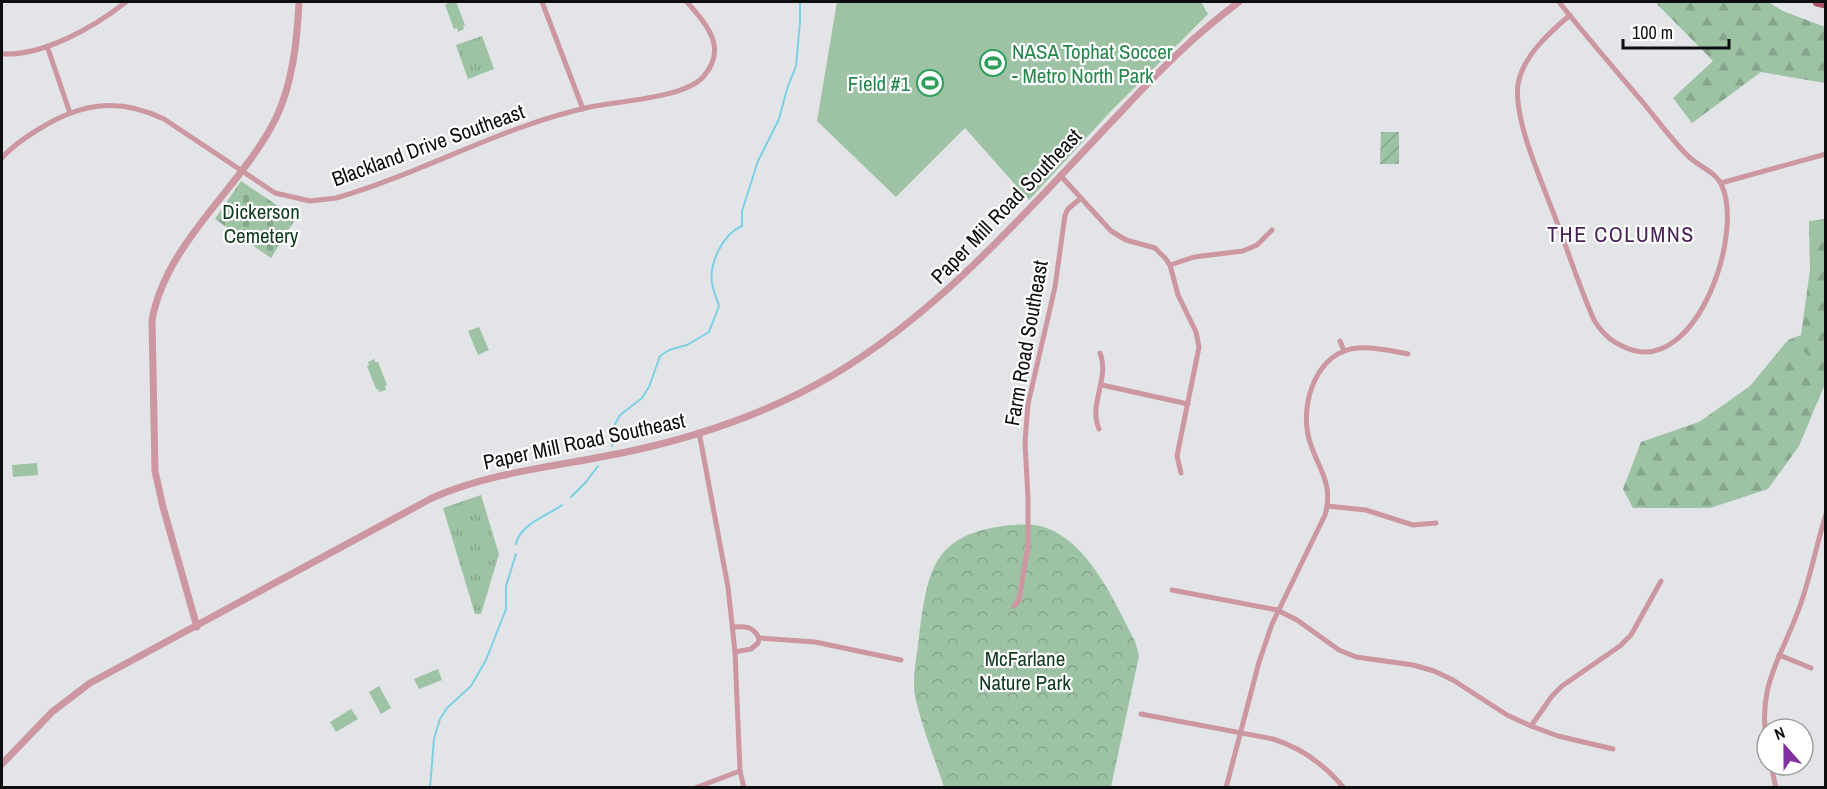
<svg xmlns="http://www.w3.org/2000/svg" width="1827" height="789" viewBox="0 0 1827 789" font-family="'Archivo Narrow',sans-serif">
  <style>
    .grass { fill: url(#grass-tufts) }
    .forest { fill: url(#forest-firs) }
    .cemetery { fill: url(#cemetery-stones) }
    .park { fill: url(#park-crowns) }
    .garden { fill: url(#garden-furrows) }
    .pitch { fill: #9dc2a4 }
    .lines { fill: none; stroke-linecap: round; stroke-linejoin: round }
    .stream { stroke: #7dd0e4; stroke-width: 2 }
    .minor { stroke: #cc97a0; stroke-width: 5 }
    .tertiary { stroke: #cc97a0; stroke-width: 7 }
    .primary { stroke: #af5167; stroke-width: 9 }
    .labels { text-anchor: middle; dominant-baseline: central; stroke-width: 4.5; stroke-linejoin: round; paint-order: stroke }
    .leisure-label { font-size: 21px; fill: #27864d; stroke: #fff; text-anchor: start }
    .street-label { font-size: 21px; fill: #0d0e0f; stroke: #fff }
    .park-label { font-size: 21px; fill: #123c1f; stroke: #fff }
    .neighbourhood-label { font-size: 22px; letter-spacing: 1.5px; fill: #451e54; stroke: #fff }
  </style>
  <defs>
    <pattern id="grass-tufts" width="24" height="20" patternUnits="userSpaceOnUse" patternTransform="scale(1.5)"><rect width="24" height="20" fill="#9dc2a4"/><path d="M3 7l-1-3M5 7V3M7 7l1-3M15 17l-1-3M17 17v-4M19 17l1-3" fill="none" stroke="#86a68c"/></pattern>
    <pattern id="forest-firs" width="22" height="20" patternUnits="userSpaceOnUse" patternTransform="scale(1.5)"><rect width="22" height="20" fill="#9dc2a4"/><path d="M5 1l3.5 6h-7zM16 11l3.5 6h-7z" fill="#86a68c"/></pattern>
    <pattern id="cemetery-stones" width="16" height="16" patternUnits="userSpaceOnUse" patternTransform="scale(1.5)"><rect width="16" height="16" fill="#9dc2a4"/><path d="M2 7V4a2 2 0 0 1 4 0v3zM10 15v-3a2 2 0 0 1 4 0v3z" fill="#86a68c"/></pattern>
    <pattern id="park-crowns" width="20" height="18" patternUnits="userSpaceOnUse" patternTransform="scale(1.5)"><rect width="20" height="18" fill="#9dc2a4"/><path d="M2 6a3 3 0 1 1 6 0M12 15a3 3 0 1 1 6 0" fill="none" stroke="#86a68c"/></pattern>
    <pattern id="garden-furrows" width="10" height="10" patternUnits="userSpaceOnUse" patternTransform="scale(1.5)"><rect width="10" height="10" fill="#9dc2a4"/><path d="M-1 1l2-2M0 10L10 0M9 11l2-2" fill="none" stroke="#86a68c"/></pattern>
  </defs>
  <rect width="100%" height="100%" fill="#e2e4e7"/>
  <g class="grass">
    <path d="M482,36L494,69L468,79L456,45Z"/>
    <path d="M481,495L499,554L481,614H475L443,508Z"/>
  </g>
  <g class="forest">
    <path d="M1660,2H1768L1783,11L1825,27V83L1761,72L1692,123L1673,98L1713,61L1657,4Z"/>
    <path d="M1825,219V384L1799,446L1768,489L1710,508H1633L1623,489L1641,442L1699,422L1750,386L1788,340L1801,335L1810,270L1809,221Z"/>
  </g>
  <path class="cemetery" d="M241,181L296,218L271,258L215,219Z"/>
  <path class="park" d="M1010,525C1018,525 1026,524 1034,525C1085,532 1114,601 1135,641L1139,656L1111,787H944C935,759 923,730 916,701C911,680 917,657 919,637C928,568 933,534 1010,525Z"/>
  <path class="garden" d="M1381,132H1399V164H1380Z"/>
  <g class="pitch">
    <path d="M447,2H456L465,25L463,26L464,29L458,32L457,28L454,29L445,5L447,4Z"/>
    <path d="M837,2H1201L1208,14L1111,111L1029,200L965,128L896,197L817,121Z"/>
    <path d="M479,327L489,350L478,355L468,331Z"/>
    <path d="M1791,343L1813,359L1806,368L1784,353Z"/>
    <path d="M374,359L375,362H378L387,385L385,386L386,390L379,392L378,389H376L367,366L369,365L368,362Z"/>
    <path d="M37,463L38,475L13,477L12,465Z"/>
    <path d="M438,669L442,680L419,689L414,679Z"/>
    <path d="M379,686L391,708L381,714L369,692Z"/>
    <path d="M351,709L358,719L336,732L330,722Z"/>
  </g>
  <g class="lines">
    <g class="stream">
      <path d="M612,446L614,426L620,415L642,398L649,387L660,356L669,350L687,345L709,332L719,306C717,299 713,290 712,283C709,263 723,234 742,226V211L758,161L779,119L787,89L796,66L800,22V2"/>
      <path d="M571,497L586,482L598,466"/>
      <path d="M516,544C520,524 547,516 562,505"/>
      <path d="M430,788L434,739L440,719L447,708L471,686L486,660L506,609V586L516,554"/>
    </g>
    <g class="minor">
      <path d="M542,2L583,109"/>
      <path d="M1559,2C1585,35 1613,67 1640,99C1656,118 1670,138 1687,155C1697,166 1715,171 1721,184C1745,231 1698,370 1632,350C1614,344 1604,336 1594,320C1579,286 1568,251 1555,217C1542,182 1513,119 1518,84C1523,56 1549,33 1570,15"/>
      <path d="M47,46L70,113"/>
      <path d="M2,54C44,56 94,27 126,2"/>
      <path d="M2,158C12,146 26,137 39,129C81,103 118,97 164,119L275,193L310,201L336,198C423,173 502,126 590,107C619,101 684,98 703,77C729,48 706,24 687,2"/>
      <path d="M1060,175L1111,231L1126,240L1155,248L1165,258L1170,265L1178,295L1196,332L1199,347L1177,456L1181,473"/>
      <path d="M1721,183L1826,154"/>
      <path d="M1170,265L1194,257L1243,251L1257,245L1272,230"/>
      <path d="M1340,341L1344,351"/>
      <path d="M1102,385L1188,404"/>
      <path d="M1099,429C1088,404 1110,379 1100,353"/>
      <path d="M699,432L728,587L735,652L740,771L744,788"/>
      <path d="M1327,506L1366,510L1413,525L1436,523"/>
      <path d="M1172,590L1277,610L1297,620L1339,650L1356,657L1413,665L1434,671L1453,680L1507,715L1531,726L1558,736L1613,749"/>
      <path d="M1014,606L1019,600L1028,546V498L1025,442L1028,404L1055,287L1065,215L1068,209L1081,198"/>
      <path d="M733,627C745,626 753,626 759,638"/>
      <path d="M759,638L815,642L901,660"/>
      <path d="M735,652L751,649L758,643L759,638"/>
      <path d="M1779,655L1811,668"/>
      <path d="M1141,714L1273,739C1302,748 1324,764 1344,788"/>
      <path d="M1531,726L1552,696L1562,686L1620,646L1631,635L1661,581"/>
      <path d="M1767,744C1756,684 1783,656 1801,603C1811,574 1817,543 1826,514"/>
      <path d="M1771,765L1776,788"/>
      <path d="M695,788L740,771"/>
      <path d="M1226,788L1259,662L1272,624L1325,515C1335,481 1315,466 1308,435C1301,401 1317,352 1357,348C1373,346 1392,351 1408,354"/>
    </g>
    <g class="tertiary">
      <path d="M197,627L163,507L155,471L152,320C166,242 242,187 276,118C293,82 297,41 299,2"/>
      <path d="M2,764L52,712L90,683L432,498C496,470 564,466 631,451C700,436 772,411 833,375C944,309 1029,208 1118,115C1156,74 1194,35 1239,2"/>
    </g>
    <path class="primary" d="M1817,2L1826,4"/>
  </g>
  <defs>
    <symbol id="stadium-ring" viewBox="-11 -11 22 22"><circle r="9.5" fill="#fff" stroke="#2e9e5b" stroke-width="1.5"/><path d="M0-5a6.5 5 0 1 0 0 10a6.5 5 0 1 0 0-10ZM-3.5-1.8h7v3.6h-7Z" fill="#2e9e5b"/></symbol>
  </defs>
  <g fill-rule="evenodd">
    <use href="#stadium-ring" x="978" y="48" width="30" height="30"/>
    <use href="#stadium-ring" x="915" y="68" width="30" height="30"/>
  </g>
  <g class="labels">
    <g class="leisure-label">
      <text x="1012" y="51">NASA Tophat Soccer<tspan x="1012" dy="24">- Metro North Park</tspan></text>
      <text x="910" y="83" text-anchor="end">Field #1</text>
    </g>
    <g class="street-label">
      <text transform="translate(428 145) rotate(-20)">Blackland Drive Southeast</text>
      <text transform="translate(1006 206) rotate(-46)">Paper Mill Road Southeast</text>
      <text transform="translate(1026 343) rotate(-80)">Farm Road Southeast</text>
      <text transform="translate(584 441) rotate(-12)">Paper Mill Road Southeast</text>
    </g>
    <g class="park-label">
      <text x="261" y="211">Dickerson<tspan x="261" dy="24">Cemetery</tspan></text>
      <text x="1025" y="658">McFarlane<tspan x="1025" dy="24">Nature Park</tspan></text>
    </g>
    <g class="neighbourhood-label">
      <text x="1621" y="234">THE COLUMNS</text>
    </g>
  </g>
  <rect width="1827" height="789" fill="none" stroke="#0d0e0f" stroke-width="6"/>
  <g transform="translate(1785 747) rotate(339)"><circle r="28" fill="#ffffff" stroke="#9e9f9f" stroke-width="1.5"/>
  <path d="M0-4.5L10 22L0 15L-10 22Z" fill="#81309f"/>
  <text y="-9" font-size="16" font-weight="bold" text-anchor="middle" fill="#0d0e0f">N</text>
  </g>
  <path d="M1623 39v9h106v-9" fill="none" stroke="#0d0e0f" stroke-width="3"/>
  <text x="1632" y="39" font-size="18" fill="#0d0e0f" stroke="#ffffff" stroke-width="4.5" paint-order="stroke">100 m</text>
</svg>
